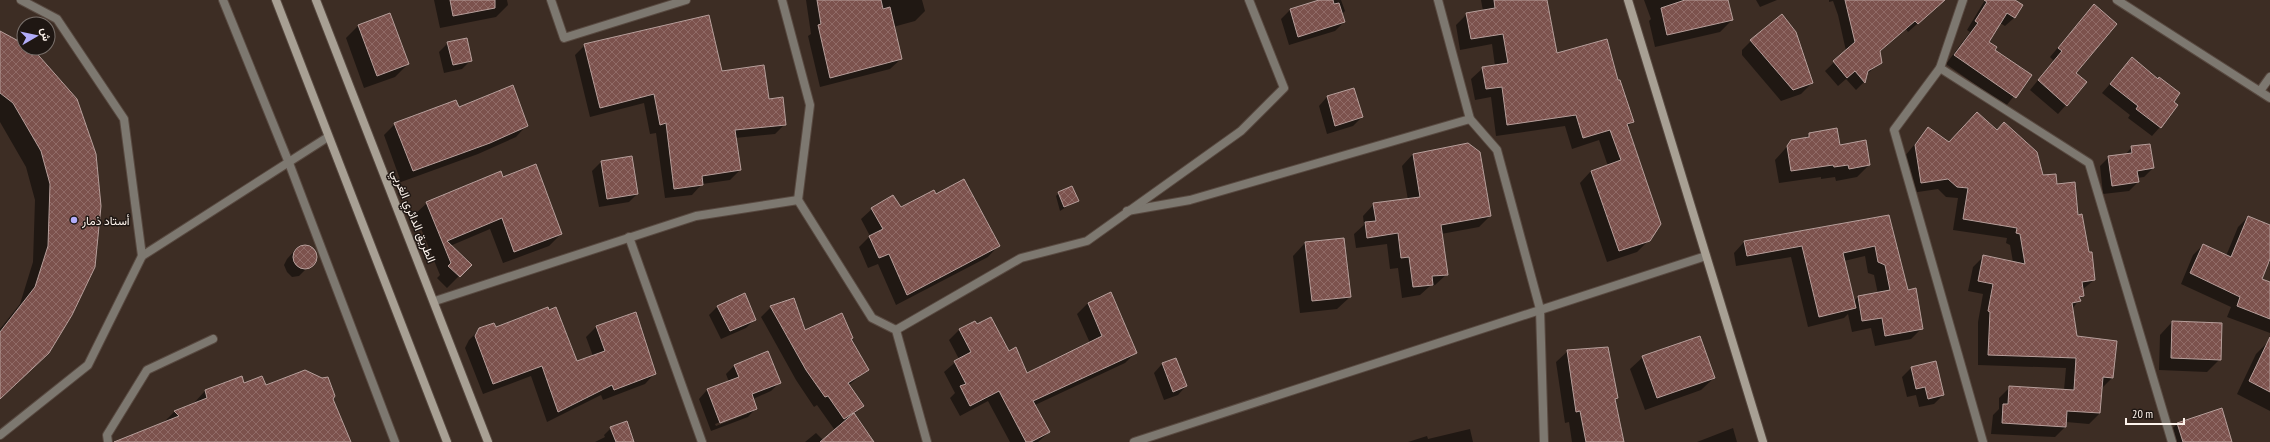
<svg xmlns="http://www.w3.org/2000/svg" width="2270" height="442" viewBox="0 0 2270 442" font-family="'PT Sans Narrow',Vazirmatn,sans-serif">
  <style>
    .shadow { fill: #0007; fill-rule: evenodd }
    .building { fill: url(#building-cross-hatch); stroke: #b79f9b }
    .lines { fill: none; stroke-linecap: round; stroke-linejoin: round }
    .lane-casing { stroke: #584940; stroke-width: 10 }
    .street-casing { stroke: #584940; stroke-width: 10 }
    .secondary-casing { stroke: #584940; stroke-width: 10 }
    .lane { stroke: #7d7870; stroke-width: 8 }
    .street { stroke: #7d7870; stroke-width: 8 }
    .secondary { stroke: #a8a094; stroke-width: 8 }
    .poi-dot { fill: #b2adf9; stroke: #1f1713; stroke-width: 1.5 }
    .labels { text-anchor: middle; dominant-baseline: central; stroke-width: 3; stroke-linejoin: round; paint-order: stroke }
    .street-label { font-size: 12px; fill: #fdf3ec; stroke: #1f1713 }
    .poi-label { font-size: 12px; fill: #fdf3ec; stroke: #1f1713; text-anchor: start }
  </style>
  <defs>
    <pattern id="building-cross-hatch" width="8" height="8" patternUnits="userSpaceOnUse"><rect width="8" height="8" fill="#7c524d"/><path d="M0 0l8 8M0 8l8-8" fill="none" stroke="#906b67"/></pattern>
  </defs>
  <rect width="100%" height="100%" fill="#3d2d24"/>
  <g class="shadow">
    <path d="M434,0H507L508,5L496,17L440,28Z"/>
    <path d="M922,0L925,11L915,21L893,27L901,59L890,69L820,87L808,36L811,34L806,0Z"/>
    <path d="M1323,0H1341L1345,11L1342,14L1344,22L1335,31L1289,45L1281,19L1290,10Z"/>
    <path d="M1481,0H1543L1556,55L1618,81L1633,122L1627,127L1649,240L1637,252L1607,262L1580,183L1591,171L1608,166L1599,140L1572,149L1565,126L1496,136L1491,97L1475,100L1471,79L1483,68L1495,66L1492,44L1460,50L1456,25L1467,14L1483,11Z"/>
    <path d="M1644,0H1727L1732,20L1720,32L1655,47L1649,21L1651,19Z"/>
    <path d="M1756,0H1777L1760,7Z"/>
    <path d="M1829,0H1940L1933,10L1908,32L1906,29L1879,52L1881,62L1866,75L1864,82L1856,90L1846,79L1838,86L1825,71L1846,51L1838,15L1833,1L1829,2Z"/>
    <path d="M1985,0H2014L2022,5L2014,18L2005,26L2000,23L1988,42L1994,50L2030,76L2006,106L1946,64L1970,32L1967,30Z"/>
    <path d="M2094,5L2066,105L2058,114L2030,90L2054,61L2050,57Z"/>
    <path d="M359,25L408,64L395,77L364,88L346,38Z"/>
    <path d="M0,32L24,45V48H29L95,154L0,399V329L20,304L33,262L35,200L26,167L0,122Z"/>
    <path d="M1754,38L1812,83L1801,94L1781,101L1742,55V50Z"/>
    <path d="M448,43L471,60L462,69L444,73L439,52Z"/>
    <path d="M585,45L721,72L768,100L785,124L775,134L735,138L740,170L730,180L702,184L692,195L665,198L656,133L650,134L644,103L590,117L575,55Z"/>
    <path d="M2132,59L2173,102L2160,127L2152,136L2128,118L2130,115L2102,93Z"/>
    <path d="M1327,97L1362,117L1353,126L1327,134L1319,106Z"/>
    <path d="M458,109L527,125L516,137L478,154L401,182L384,135L395,124Z"/>
    <path d="M1928,128L1949,143L2042,176L2056,185L2077,216L2094,280L2082,290L2083,295L2072,309L2076,337L2112,378L2101,389L2100,413L2089,424L2066,422L2065,427L2055,437L1991,434L1993,415L1999,409V398L2010,387L2064,390L2066,368L1978,365V322L1983,294L1968,291L1973,267L1984,256L2013,262L2010,245L2006,243L2007,238L1953,230L1958,198L1946,197L1938,189L1911,193L1905,156Z"/>
    <path d="M1809,134L1839,146L1869,165L1857,177L1836,181L1835,177L1821,179V177L1779,183L1775,160L1792,141L1805,138Z"/>
    <path d="M2132,147L2153,168L2144,177L2137,178L2138,182L2129,191L2103,194L2100,166L2109,157L2125,155Z"/>
    <path d="M1413,154L1490,216L1479,227L1441,234L1447,274L1435,285L1430,286L1420,295L1402,298L1398,268L1390,269L1387,244L1356,248L1354,234L1364,225L1363,216L1374,204L1408,200L1402,166Z"/>
    <path d="M631,157L637,194L629,202L599,207L592,171L601,162Z"/>
    <path d="M503,179L561,234L549,246L503,263L490,229L450,246L470,265L447,288L437,278L440,275L415,214L427,203Z"/>
    <path d="M1060,192L1077,200L1060,211L1056,196Z"/>
    <path d="M935,195L998,246L988,257L896,305L878,264L868,268L859,247L870,236L861,219L872,209H900Z"/>
    <path d="M1889,216L1908,291L1922,328L1911,339L1875,346L1871,328L1852,332L1848,314L1844,318L1808,327L1791,257L1736,266L1734,253L1744,242ZM1865,256L1868,273L1874,275L1878,294L1858,297L1853,302L1844,261Z"/>
    <path d="M2248,217L2270,226V263L2268,262L2261,279L2270,283V333L2227,317L2231,307L2181,284L2193,255L2203,245L2226,256L2238,227Z"/>
    <path d="M1305,243L1350,297L1337,309L1300,313L1293,256Z"/>
    <path d="M306,245L315,252L316,259L299,276L292,277L287,272L284,265L287,259L296,249Z"/>
    <path d="M1111,293L1136,352L1125,363L1035,405L1049,432L1038,442H1010L988,401L960,416L950,398L955,393L944,372L959,359L949,340L960,329L1008,352L1027,374L1090,343L1077,314L1088,303Z"/>
    <path d="M718,306L755,319L746,328L721,339L709,315Z"/>
    <path d="M771,307L804,331L850,340L868,369L849,385L863,405L853,415L872,442H805L816,433L824,441L842,425L834,429L817,405L814,407L796,380L761,317Z"/>
    <path d="M549,311L576,362L593,356L586,337L597,326L655,373L645,384L603,400L601,395L547,422L531,376L483,394L465,348L469,340L480,329H495Z"/>
    <path d="M2172,322L2220,359L2207,372L2159,370L2160,335Z"/>
    <path d="M2269,341L2270,342V411L2237,394L2256,354Z"/>
    <path d="M1568,351L1614,400L1623,442H1572L1569,422L1565,423L1556,362Z"/>
    <path d="M1643,357L1714,378L1701,390L1645,410L1630,369Z"/>
    <path d="M1935,363L1943,395L1934,404L1919,407L1916,395L1907,397L1902,377L1911,368Z"/>
    <path d="M1162,364L1186,386L1178,395L1164,400L1154,373Z"/>
    <path d="M734,366L780,382L771,391L753,399L756,408L748,417L711,431L699,399L707,390L729,382L726,374ZM747,412V414L716,426L715,424Z"/>
    <path d="M241,377L244,385L331,399L349,442H127L163,423L174,412L192,405L205,391Z"/>
    <path d="M2178,423L2232,442H2169L2166,435Z"/>
    <path d="M611,428L633,442H595L605,437L604,435Z"/>
    <path d="M1733,428L1737,442H1697Z"/>
    <path d="M1470,429L1473,442H1408L1427,436L1428,439Z"/>
  </g>
  <g class="building">
    <path d="M450,0H495V8L453,16Z"/>
    <path d="M817,0H881L883,9L890,7L902,59L830,78L818,25L821,24Z"/>
    <path d="M1319,0H1333L1334,4L1339,3L1345,22L1298,37L1290,9Z"/>
    <path d="M1494,0H1547L1557,53L1607,39L1618,80H1620L1634,122L1627,124L1661,224L1650,241L1619,251L1591,171L1621,160L1610,130L1583,138L1576,115L1507,125L1502,87L1486,89L1482,67L1508,63L1503,34L1471,39L1466,13L1495,8Z"/>
    <path d="M1685,0H1728L1733,20L1667,35L1661,8Z"/>
    <path d="M1845,0H1945L1918,24L1915,21L1880,51L1882,63L1868,71L1865,83L1855,71L1847,78L1833,61L1855,42Z"/>
    <path d="M1984,0H2015L2023,5L2015,18L2007,13L1989,42L1997,47L1995,50L2032,75L2016,98L1954,55L1978,23L1975,21L1987,2Z"/>
    <path d="M2094,4L2117,24L2076,73L2087,82L2067,106L2038,80L2062,51L2058,48Z"/>
    <path d="M390,13L409,64L377,76L358,25Z"/>
    <path d="M1782,14L1796,32L1813,83L1793,90L1750,40Z"/>
    <path d="M709,15L722,71L764,65L769,99L783,97L786,125L735,130L741,170L702,176L703,185L674,189L666,123L660,125L654,94L600,108L584,44Z"/>
    <path d="M0,31L24,44V48H32L77,99L96,154L101,206L95,267L72,315L49,353L0,399V332L35,287L48,246L50,184L41,151L13,103L0,93Z"/>
    <path d="M467,38L472,61L453,65L447,42Z"/>
    <path d="M2132,57L2158,79L2159,77L2180,93L2174,102L2178,105L2161,128L2136,109L2138,106L2110,84Z"/>
    <path d="M513,85L528,126L490,143L413,171L394,123L456,100L459,107Z"/>
    <path d="M1354,88L1363,117L1335,126L1327,96Z"/>
    <path d="M1977,112L1997,130L2004,122L2037,152L2043,175L2056,174L2057,184L2075,182L2078,215L2082,214L2089,252H2092L2095,280L2082,282L2084,296L2079,297L2081,301L2072,303L2077,336L2117,341L2113,378L2103,377L2100,413L2067,411L2066,427L2002,423L2003,404H2008L2009,386L2074,390L2076,358L1988,355L1990,312L1988,311L1993,284L1978,281L1983,255L2025,264L2020,234L2016,233L2017,228L1963,219L1968,188L1957,187L1948,179L1921,183L1915,145L1928,127L1949,142Z"/>
    <path d="M1837,128L1840,145L1866,140L1870,165L1849,169L1848,165L1834,167L1833,165L1791,171L1787,146L1791,140L1809,137V133Z"/>
    <path d="M1468,143L1480,152L1491,216L1441,225L1448,275L1432,276L1433,285L1413,287L1409,257L1401,258L1398,233L1367,238L1365,222L1376,221L1373,203L1420,197L1413,154Z"/>
    <path d="M2150,144L2154,168L2137,171L2139,182L2112,186L2108,156L2132,153L2131,146Z"/>
    <path d="M632,156L638,194L607,199L601,161Z"/>
    <path d="M536,164L562,234L514,252L502,218L447,241L472,265L460,277L448,266L451,263L426,202L501,171L503,177Z"/>
    <path d="M964,179L1000,246L907,295L889,254L879,258L869,236L883,229L871,208L893,195L901,207L934,190L936,194Z"/>
    <path d="M1072,186L1079,201L1064,207L1058,192Z"/>
    <path d="M1889,215L1908,290L1916,288L1923,329L1885,336L1882,318L1862,321L1858,296L1890,290L1885,265L1878,262L1875,246L1843,253L1856,308L1819,317L1802,246L1747,256L1744,241Z"/>
    <path d="M2248,216L2270,225V259L2262,279L2270,282V319L2237,306L2240,297L2190,273L2203,244L2231,257Z"/>
    <path d="M1344,238L1351,297L1312,301L1305,242Z"/>
    <circle cx="305" cy="257" r="12"/>
    <path d="M1111,292L1137,353L1033,401L1050,432L1031,442H1026L999,391L970,406L960,386L966,384L954,361L971,352L959,329L975,321L977,324L991,317L1009,351L1016,347L1027,373L1102,336L1088,303Z"/>
    <path d="M745,293L756,320L730,331L717,306Z"/>
    <path d="M794,298L805,330L842,313L853,338L851,339L869,370L848,383L864,406L844,419L828,396L825,397L806,370L770,306Z"/>
    <path d="M548,307L549,310L556,307L577,361L605,351L596,326L636,312L656,374L614,390L612,385L558,412L542,366L493,384L475,336L479,328L494,323L496,327Z"/>
    <path d="M2172,321L2222,323L2221,360L2171,358Z"/>
    <path d="M1700,336L1715,378L1657,398L1642,356Z"/>
    <path d="M2270,337V392L2249,381Z"/>
    <path d="M1608,347L1618,398L1615,399L1624,442H1586L1580,411L1576,412L1567,350Z"/>
    <path d="M768,351L781,383L752,394L757,409L720,423L707,389L739,377L734,365Z"/>
    <path d="M1176,358L1187,386L1173,392L1162,363Z"/>
    <path d="M1936,361L1944,395L1928,399L1925,387L1916,389L1911,367Z"/>
    <path d="M305,370L322,378L328,377L335,396L333,399L351,442H114L179,416L174,411L207,398L205,390L242,376L244,383L262,376L266,385Z"/>
    <path d="M2222,408L2232,442H2183L2177,423Z"/>
    <path d="M854,413L874,442H820Z"/>
    <path d="M627,421L634,442H616L610,427Z"/>
  </g>
  <g class="lines">
    <defs>
      <g id="lane">
        <path d="M223,0L289,163L395,442"/>
        <path d="M142,256L328,137"/>
        <path d="M0,435L88,365L142,256L124,119L57,19L21,0"/>
        <path d="M108,442L107,435L147,370L213,339"/>
      </g>
      <g id="street">
        <path d="M551,0L564,38L686,0"/>
        <path d="M782,0L810,105L798,200"/>
        <path d="M1438,0L1470,119"/>
        <path d="M1963,0L1940,68L2089,163L2172,442"/>
        <path d="M2117,0L2270,98"/>
        <path d="M1940,68L1894,130L1983,442"/>
        <path d="M2260,91L2270,77"/>
        <path d="M1127,211L1190,200L1470,119L1497,150L1540,309L1544,442"/>
        <path d="M629,237L702,442"/>
        <path d="M435,301L696,216L798,200L872,318L896,330L927,442"/>
        <path d="M896,330L1021,258L1087,241L1241,131L1284,88L1249,0"/>
        <path d="M1134,442L1706,256"/>
      </g>
      <g id="secondary">
        <path d="M276,0L447,442"/>
        <path d="M316,0L488,442"/>
        <path d="M1628,0L1763,442"/>
      </g>
    </defs>
    <use href="#lane" class="lane-casing"/>
    <use href="#street" class="street-casing"/>
    <use href="#secondary" class="secondary-casing"/>
    <use href="#lane" class="lane"/>
    <use href="#street" class="street"/>
    <use href="#secondary" class="secondary"/>
  </g>
  <circle class="poi-dot" cx="74" cy="220" r="4"/>
  <g class="labels">
    <g class="street-label">
      <text transform="translate(414 216) rotate(68)">الطريق الدائري الغربي</text>
    </g>
    <g class="poi-label">
      <text x="82" y="220">أستاد ذمار</text>
    </g>
  </g>
  <g transform="translate(36 36) rotate(81)"><circle r="19" fill="#1f1713" stroke="#786f6a"/>
  <path d="M0-3L7 15L0 10L-7 15Z" fill="#b2adf9"/>
  <text y="-6" font-size="11" font-weight="bold" text-anchor="middle" fill="#fdf3ec">ش</text>
  </g>
  <path d="M2126 418v6h58v-6" fill="none" stroke="#fdf3ec" stroke-width="2"/>
  <text x="2132" y="418" font-size="12" fill="#fdf3ec" stroke="#1f1713" stroke-width="3" paint-order="stroke">20 m</text>
</svg>
